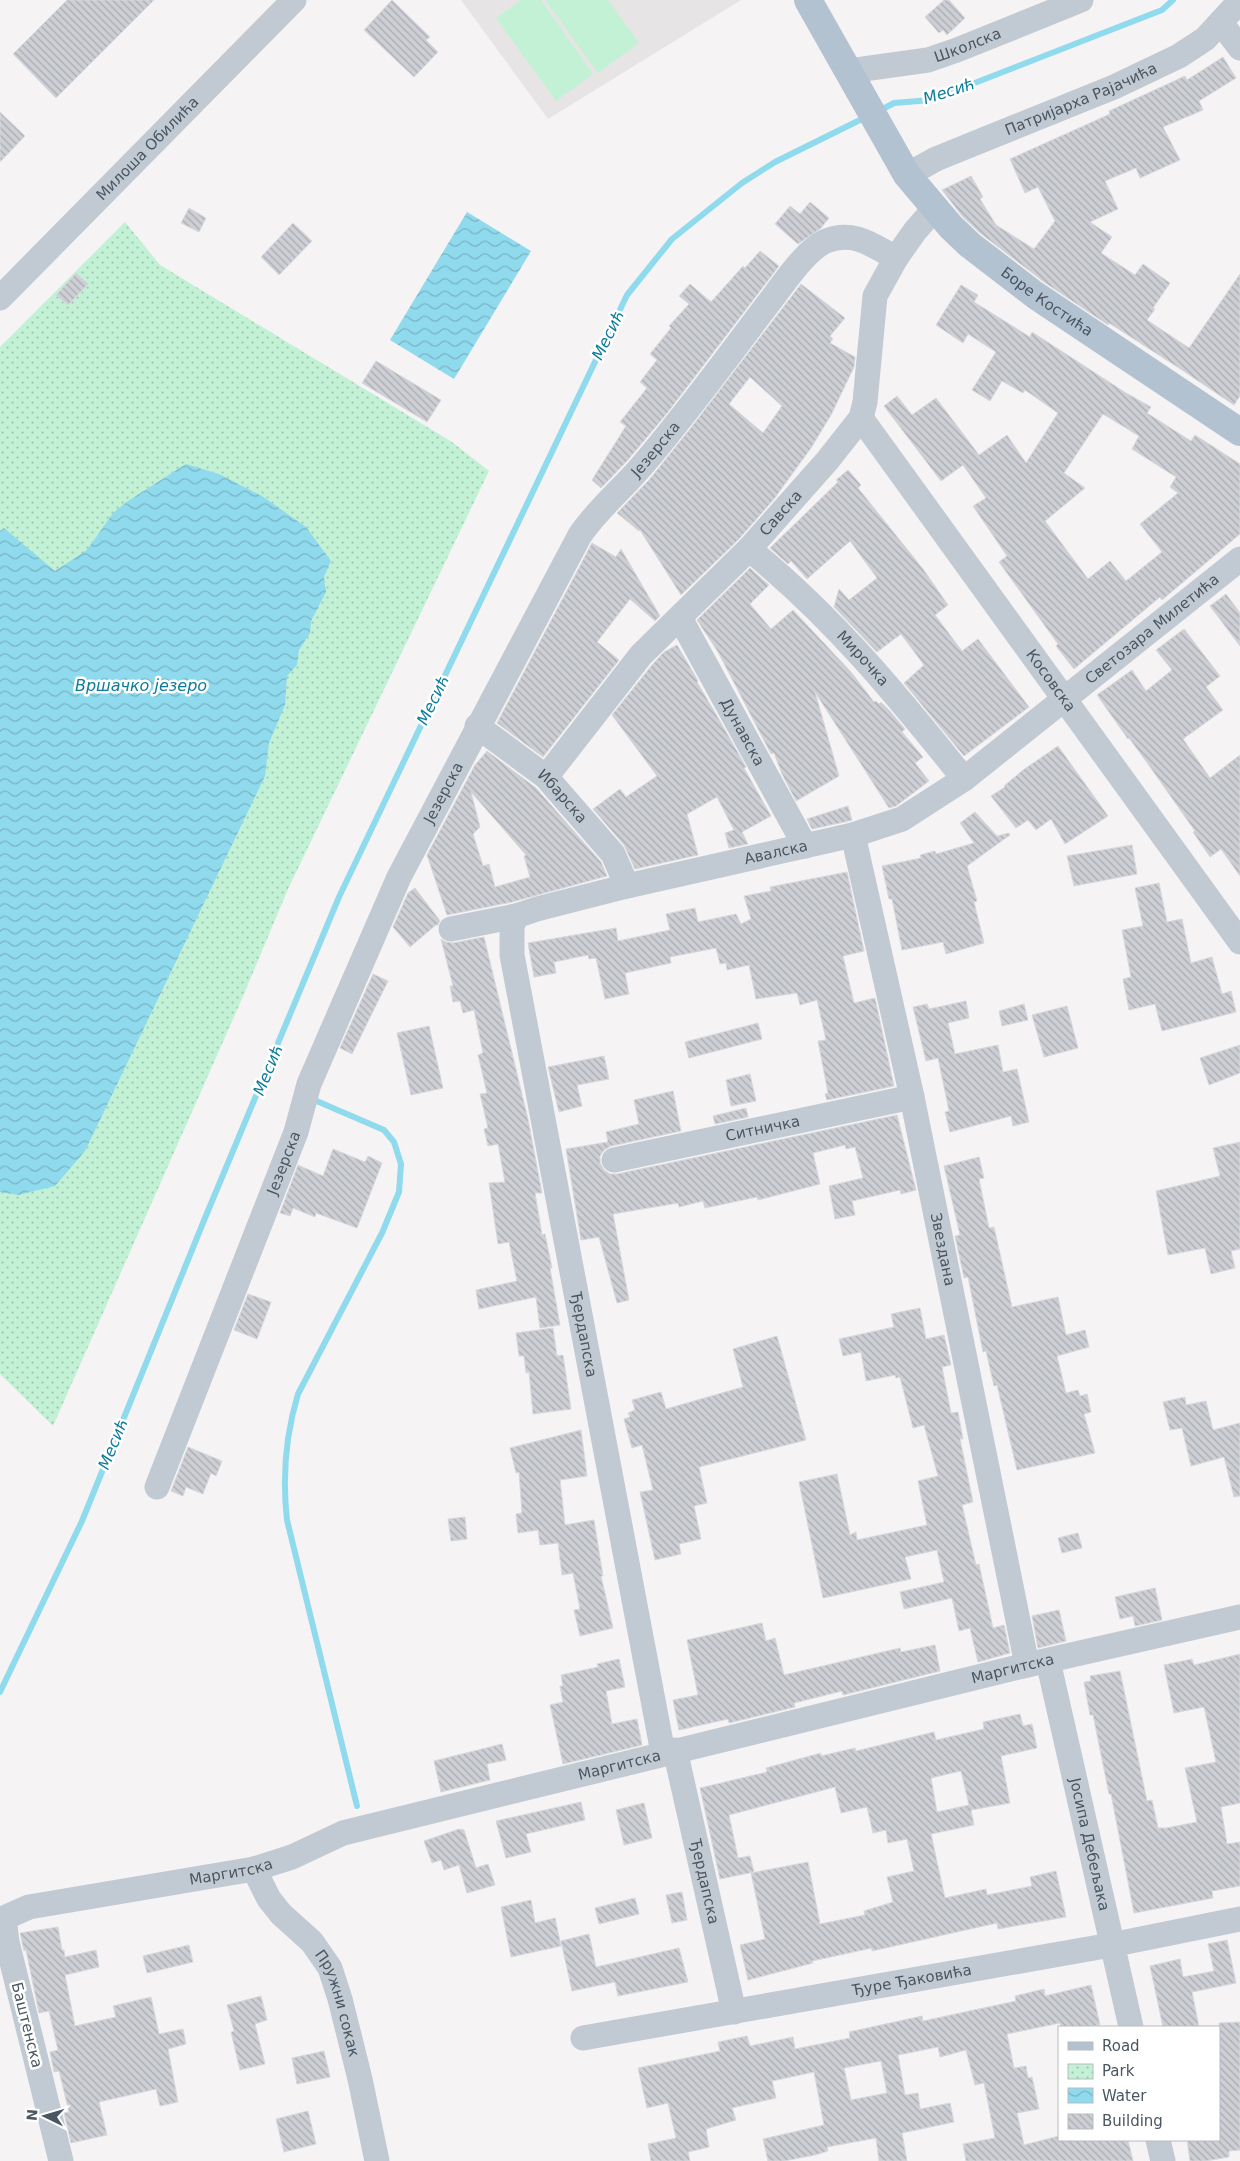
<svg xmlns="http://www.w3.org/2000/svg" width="1240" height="2161" viewBox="0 0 1240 2161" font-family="'DejaVu Sans',sans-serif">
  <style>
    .education { fill: #e6e4e5 }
    .green { fill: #c3f1d5 }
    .park { fill: url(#park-dots) }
    .water { fill: url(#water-waves) }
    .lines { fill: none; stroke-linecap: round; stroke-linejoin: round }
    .stream { stroke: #90daee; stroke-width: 6 }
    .building { fill: url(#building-back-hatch); stroke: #d7d9de; fill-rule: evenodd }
    .street { stroke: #c1cad2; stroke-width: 25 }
    .primary { stroke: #b3c2d1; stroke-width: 28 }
    .labels { text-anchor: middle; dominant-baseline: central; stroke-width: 5; stroke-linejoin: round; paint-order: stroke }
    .street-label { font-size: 15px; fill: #4a5661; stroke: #fff }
    .water-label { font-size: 16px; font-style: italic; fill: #0c7c9b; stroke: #fff }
  </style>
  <defs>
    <pattern id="park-dots" width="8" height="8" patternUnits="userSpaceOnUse" patternTransform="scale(1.25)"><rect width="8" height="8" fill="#c3f1d5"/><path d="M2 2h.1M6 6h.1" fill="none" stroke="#a0c6b0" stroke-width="1.8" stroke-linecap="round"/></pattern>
    <pattern id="water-waves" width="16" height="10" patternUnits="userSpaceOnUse" patternTransform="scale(1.25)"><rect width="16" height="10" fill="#90daee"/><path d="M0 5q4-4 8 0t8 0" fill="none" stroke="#78b4c4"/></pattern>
    <pattern id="building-back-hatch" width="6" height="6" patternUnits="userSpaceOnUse" patternTransform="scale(1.25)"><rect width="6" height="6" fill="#cdcfd5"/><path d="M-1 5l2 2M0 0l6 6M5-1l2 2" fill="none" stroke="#a8abb0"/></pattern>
  </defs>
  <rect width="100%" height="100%" fill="#f5f3f3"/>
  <path class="education" d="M461,0H741L548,119Z"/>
  <g class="green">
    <path d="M521,0H541L593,74L556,101L496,18Z"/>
    <path d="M545,0H608L639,43L598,73Z"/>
  </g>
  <path class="park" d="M125,222L160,265L452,442L489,471L288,889L241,1001L53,1426L0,1374V347Z"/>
  <g class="water">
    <path d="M467,212L531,251L454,379L390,340Z"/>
    <path d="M186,464L219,474L262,496L306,527L331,561L324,577L326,592L311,621L310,633L299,650L297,665L287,676L285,705L269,743L265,776L85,1151L55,1186L18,1195L0,1192V531L4,528L55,571L87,550L113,513L128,501Z"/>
  </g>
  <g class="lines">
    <g class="stream">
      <path d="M877,112L894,103L931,100L1162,10L1173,0"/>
      <path d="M312,1099L384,1130L394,1142L401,1164L399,1192L382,1233L298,1394C285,1437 282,1476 287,1520L357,1806"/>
      <path d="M0,1692L82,1521L205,1218L339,897L627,295L672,239L742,183L775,162L866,117"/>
    </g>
  </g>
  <g class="building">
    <path d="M67,0H154L56,98L13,54Z"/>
    <path d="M392,0L430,37L426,40L438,52L414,77L364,30Z"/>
    <path d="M944,0H949L965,18L947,35L943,30L939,33L925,17Z"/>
    <path d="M1223,57L1236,78L1199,101L1203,110L1163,127L1180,160L1140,178L1136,168L1105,181L1118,209L1090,222L1112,237L1101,253L1135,275L1143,264L1170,283L1153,308L1155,309L1147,320L1189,348L1240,274V396L1234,405L1179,368L1109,323L1108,325L1044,282L980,233L962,216L942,190L971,176L983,197L980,199L996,225L1034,249L1055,221L1038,187L1025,193L1010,159L1110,114L1109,111L1185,76L1187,80Z"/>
    <path d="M0,112L25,136L0,162Z"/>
    <path d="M810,202L829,218L821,228L798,244L775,224L790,206L800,214Z"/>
    <path d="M189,208L206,218L199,232L181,223Z"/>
    <path d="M293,223L312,241L279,275L261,257Z"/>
    <path d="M760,251L779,266L668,412L627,461L601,488L592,480L626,426L620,422L647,388L640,382L657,360L650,354L671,328L669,326L689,304L679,296L690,284L711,302L743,266L745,268Z"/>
    <path d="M76,273L88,284L68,305L56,295Z"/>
    <path d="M801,284L845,318L830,336L833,339L830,343L855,357L854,367L831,415L811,448L774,499L739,539L681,595L640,530L639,531L617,513L649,480L690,429ZM750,377L782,406L763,433L729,404Z"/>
    <path d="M961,285L978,295L974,302L1030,337L1032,332L1126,393L1151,407L1147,413L1191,441L1195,435L1240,464V534L1162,600L1160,597L1074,669L1056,646L1058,644L999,562L1007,556L973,506L986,498L963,465L941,481L884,406L897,396L912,415L936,398L979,455L1007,435L1026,463L1058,413L1025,390L1023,393L1002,381L990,401L972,390L996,352L968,334L963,343L936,325ZM1103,414L1139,436L1132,449L1176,477L1170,487L1178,493L1140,524L1162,552L1126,581L1110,561L1088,579L1045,521L1085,488L1064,473Z"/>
    <path d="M376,361L441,400L427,422L362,383Z"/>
    <path d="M848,470L861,485L858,488L923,569L948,605L935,615L962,651L978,639L1029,707L964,756L904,683L924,665L901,634L877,652L834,607L839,589L849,600L877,578L850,541L807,579L791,561L788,564L770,548L838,482L836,480Z"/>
    <path d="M592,543L616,557L621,549L660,616L655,621L630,599L597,642L619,660L543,757L497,723Z"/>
    <path d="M750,568L769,585L750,604L771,629L793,610L851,672L874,702L876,701L879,704L881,702L889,710L905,729L902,732L923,757L915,763L929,781L896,806L889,808L815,692L839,776L796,801L782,774L774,753L771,754L718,652L697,620Z"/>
    <path d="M1226,594L1240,613V646L1210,606Z"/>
    <path d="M1184,629L1220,676L1206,687L1223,710L1183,739L1210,778L1240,755V876L1221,849L1210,857L1193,832L1195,831L1148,764L1129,738L1128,739L1097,695L1132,670L1146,691L1172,670L1156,650Z"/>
    <path d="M677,645L690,667L698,681L697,682L720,721L746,767L744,768L771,816L742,832L748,844L729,848L725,833L734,830L717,797L687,814L698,855L635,869L624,845L593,809L620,789L626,797L657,776L612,715L652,665L664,652Z"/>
    <path d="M1058,746L1108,816L1065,844L1051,819L1036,830L1028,820L1016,828L991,796L1005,787L1004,786L1023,770Z"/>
    <path d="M487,751L536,788L601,862L607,876L512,902L447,915L427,855L475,765ZM471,792L526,855L524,856L530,877L495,887L489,864L483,866L473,834L480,827Z"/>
    <path d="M848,806L852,820L849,821L812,829L807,819Z"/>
    <path d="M975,812L997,836L1009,833L1010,835L967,866L977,901L974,902L984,943L946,954L943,942L902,950L892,899H889L882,866L921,858L920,855L935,851L936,854L974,843L960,823Z"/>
    <path d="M1132,845L1137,874L1074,886L1067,856Z"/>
    <path d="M847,872L864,951L843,956L854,1003L875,998L894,1086L827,1100L825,1094L828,1093L818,1041L826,1040L817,1000L800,1005L797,993L756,999L749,965L727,970L726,963L720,964L716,948L670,957L671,963L625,973L629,994L605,999L596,958L589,959L588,955L554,962L556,973L534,977L528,943L616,928L618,941L670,930L666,914L695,908L698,922L736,914L741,924L751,919L744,896L771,891L770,887Z"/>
    <path d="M1159,883L1167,922L1182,919L1191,963L1212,957L1222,994L1231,991L1236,1012L1162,1031L1155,1004L1129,1010L1123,979L1131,977L1122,930L1143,926L1135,888Z"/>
    <path d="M415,888L440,921L437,926V924L410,947L393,927L408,893Z"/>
    <path d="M484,937L528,1119L542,1193H535L542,1235L545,1234L552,1268H550L560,1325L540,1328L536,1297L479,1309L476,1290L517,1281L509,1242L498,1244L489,1183L505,1182L498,1144L488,1146L484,1129L488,1128L480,1094L487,1093L478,1055L483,1053L474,1010L463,1013L460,1001L453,1002L450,986H453L441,939L446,942L453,943Z"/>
    <path d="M373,974L388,981L352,1054L340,1048Z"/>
    <path d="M966,1001L969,1018L948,1023L955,1054L998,1045L1003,1072L1017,1069L1029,1122L1013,1126L1011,1116L950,1132L945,1112L949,1111L938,1058L926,1061L913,1007L927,1004L929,1009Z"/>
    <path d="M1024,1004L1028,1020L1002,1026L999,1011Z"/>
    <path d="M1067,1006L1078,1048L1044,1057L1032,1015Z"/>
    <path d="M758,1023L762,1039L689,1058L685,1042Z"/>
    <path d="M429,1026L443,1088L411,1095L397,1033Z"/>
    <path d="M1240,1045V1073L1209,1085L1200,1058Z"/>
    <path d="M604,1056L609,1079L577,1085L582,1106L559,1112L548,1067Z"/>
    <path d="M750,1074L756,1101L731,1106L726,1080Z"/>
    <path d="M673,1091L681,1131L611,1146L604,1150L600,1156V1163L604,1170L610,1174H617L897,1115L916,1190L901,1194L900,1190L852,1201L855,1215L835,1219L829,1186L863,1178L855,1147L846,1149L845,1145L813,1153L820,1184L758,1200L757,1197L705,1208L703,1201L679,1207L678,1203L613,1214L629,1300L617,1303L599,1237L581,1240L566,1149L608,1142L606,1132L639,1124L634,1100Z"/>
    <path d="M746,1108L748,1117L715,1124L713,1116Z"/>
    <path d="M1240,1142V1249L1231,1251L1235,1268L1211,1274L1205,1248L1168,1255L1156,1191L1220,1176L1213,1148Z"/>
    <path d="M333,1149L365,1162L368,1156L382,1163L357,1228L316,1213L315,1217L293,1208L290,1216L280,1213L298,1165L323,1176Z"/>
    <path d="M979,1157L984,1178L979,1179L989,1228L994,1227L1012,1307L1058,1297L1066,1335L1085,1330L1089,1347L1057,1356L1066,1393L1078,1390L1080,1396L1087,1394L1091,1412L1084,1414L1095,1453L1017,1470L997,1385L994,1386L986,1351L983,1352L968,1277L964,1278L955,1236L960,1235L944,1166Z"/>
    <path d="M248,1294L271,1302L257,1339L234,1330Z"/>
    <path d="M920,1308L926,1339L944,1335L951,1365L942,1367L951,1413L958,1412L963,1439H960L973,1502L962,1505L976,1565L979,1564L993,1628L1004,1625L1010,1653L978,1662L970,1628L959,1631L952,1598L904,1609L900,1592L944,1582L937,1550L905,1557L911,1579L823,1598L799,1482L837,1474L850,1535L856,1532L857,1540L927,1525L918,1481L938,1476L924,1425L913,1428L900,1377L896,1378L895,1375L866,1381L861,1352L843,1356L839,1339L894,1327L891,1314Z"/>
    <path d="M553,1328L557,1356L563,1355L571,1409L533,1414L529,1372L526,1373L524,1356H519L516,1333Z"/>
    <path d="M777,1336L806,1440L699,1467L707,1503L694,1506L701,1539L679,1544L681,1554L655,1560L640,1492L653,1490L642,1445L632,1448L624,1419L630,1417L628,1413L635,1410L632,1400L661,1392L666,1409L743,1387L733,1349Z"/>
    <path d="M1185,1397L1186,1405L1206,1401L1213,1430L1240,1423V1496L1234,1497L1224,1457L1191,1466L1182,1428L1170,1430L1163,1402Z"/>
    <path d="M581,1430L587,1476L560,1480L565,1525L594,1520L603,1576H601L613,1628L580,1636L574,1610L580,1609L573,1573L562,1575L558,1543L540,1545L538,1530L518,1533L516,1514L522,1513L519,1472L516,1473L510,1448Z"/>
    <path d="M188,1447L222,1461L216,1476L211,1473L203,1494L186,1487L183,1496L171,1491Z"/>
    <path d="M465,1517L467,1539L451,1541L448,1519Z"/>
    <path d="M1078,1533L1082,1548L1062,1553L1058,1538Z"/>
    <path d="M1155,1588L1162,1620L1135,1626L1133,1616L1120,1619L1115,1597Z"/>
    <path d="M1059,1610L1066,1641L1038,1648L1032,1616Z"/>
    <path d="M762,1623L766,1641L775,1638L784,1675L900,1648L901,1652L935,1645L940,1671L847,1694L843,1695L842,1691L794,1703L795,1707L729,1723L728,1719L679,1730L673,1700L698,1695L687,1640Z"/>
    <path d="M1240,1654V1803L1221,1807L1227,1844L1240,1842V1886L1212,1891L1213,1898L1134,1913L1111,1794H1109L1093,1715H1090L1084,1682L1091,1681L1090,1676L1120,1671L1147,1801L1152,1800L1158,1828H1166L1197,1822L1185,1768L1216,1762L1204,1707L1174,1713L1164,1665L1192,1659L1194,1665Z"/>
    <path d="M619,1659L625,1687L606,1691L612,1724L637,1719L642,1745L563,1764L550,1705L563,1702L560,1686H563L561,1675L598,1667L597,1664Z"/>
    <path d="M1020,1714L1023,1726L1032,1724L1037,1748L1001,1756L1010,1803L971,1810L974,1825L931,1834L945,1898L986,1889L987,1895L1032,1886L1030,1877L1056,1871L1066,1917L998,1929L997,1923L872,1951V1948L812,1961L813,1963L748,1980L740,1945L765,1939L751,1873L808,1862L820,1924L865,1915L864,1911L893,1902L887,1877L914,1871L907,1839L888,1843L886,1830L873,1833L867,1807L841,1813L835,1787L729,1815L738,1858L750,1856L754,1872L720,1879L700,1788L767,1772L766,1768L821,1753V1756L855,1748L856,1751L934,1732L936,1740L984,1729L983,1722ZM961,1771L969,1805L937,1812L931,1778Z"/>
    <path d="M502,1744L506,1760L487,1764L490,1780L441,1792L434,1761Z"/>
    <path d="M581,1802L585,1820L526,1834L531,1852L506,1858L496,1821Z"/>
    <path d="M644,1803L652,1838L624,1845L616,1810Z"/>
    <path d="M459,1829L464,1830L476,1868L488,1864L495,1885L467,1893L459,1865L444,1870L441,1860L432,1863L424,1841Z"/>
    <path d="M682,1892L687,1920L672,1923L666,1895Z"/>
    <path d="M635,1898L639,1914L599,1924L595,1908Z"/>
    <path d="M531,1900L535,1923L555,1918L561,1946L511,1957L501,1907Z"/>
    <path d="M58,1927L62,1950H64L65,1957L96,1950L99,1967L65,1975L75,2026L116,2017L113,2006L151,1997L159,2034L183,2029L186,2044L168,2049L178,2102L160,2106L156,2089L99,2102L107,2135L71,2143L64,2113L69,2112L59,2071L54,2072L50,2052L58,2050L49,2011L39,2013L26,1950L24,1951L20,1933Z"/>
    <path d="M589,1934L596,1967L679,1948L688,1982L618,1996L615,1982L572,1991L561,1941Z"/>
    <path d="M1227,1940L1236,1983L1192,1992L1199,2027H1163L1150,1966L1180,1959L1183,1977L1214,1971L1208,1944Z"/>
    <path d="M189,1945L193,1962L147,1973L143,1956Z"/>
    <path d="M1091,1985L1100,2025L1088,2027H1061L1060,2023L1007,2034L1014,2068L1026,2066L1028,2078L1032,2077L1039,2109L1017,2113L1024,2145L1059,2136V2140H1128L1133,2161H966L963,2144L995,2138L984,2083L975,2085L966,2050L940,2057L938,2047L898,2055L905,2095L918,2093L920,2109L950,2103L954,2122L902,2133L907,2161H879L876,2138L827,2147L828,2151L815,2155L784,2161H768L763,2139L824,2125L814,2072L772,2081L776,2098L732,2108L736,2120L706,2129L709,2147L688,2152L690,2161H651L648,2144L676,2138L668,2103L647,2108L638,2068L720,2051L718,2042L747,2036L750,2046L793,2037L795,2049L850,2038L849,2032L890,2023L922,2016L923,2021L1016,2001L1015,1996L1044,1989L1045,1996ZM881,2061L887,2093L851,2100L844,2068Z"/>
    <path d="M261,1996L267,2020L255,2024L265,2064L240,2070L231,2032L234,2031L227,2005Z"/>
    <path d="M1240,2022V2150L1229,2151V2157L1206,2161H1190L1187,2140H1219V2023Z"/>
    <path d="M324,2051L330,2077L297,2084L292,2058Z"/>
    <path d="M308,2111L316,2144L284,2152L276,2119Z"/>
  </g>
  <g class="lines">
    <g class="street">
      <path d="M1221,23L1240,48"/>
      <path id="s1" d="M849,71L928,60L957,50L1081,0"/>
      <path id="s2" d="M907,175L936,159L1114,87L1179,56L1205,39L1240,1"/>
      <path id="s3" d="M0,298L294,0"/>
      <path id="s4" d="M861,418L1240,942"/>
      <path id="s5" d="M749,549C832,616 898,696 964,779"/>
      <path id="s6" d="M680,618L805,846"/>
      <path id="s7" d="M477,726L546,777L613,854L627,886"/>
      <path id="s8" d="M546,777L641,655L749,549L827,461L861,418L865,402L875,296L896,258L915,231L935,208"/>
      <path id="s9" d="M853,835L912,1097L1027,1665"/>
      <path id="s10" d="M516,916L512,927V955L663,1753"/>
      <path id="s11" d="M451,929L516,916L537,909L627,886L853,835L902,819L964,779L1240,559"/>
      <path id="s12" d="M614,1160L912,1097"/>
      <path id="s13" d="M157,1487L296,1132L309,1084L399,877L580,535C599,507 625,487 646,461C691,408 732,351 774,296C786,280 807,249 826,241C853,230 872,245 896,258"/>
      <path id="s14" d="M1048,1661L1131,2027"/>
      <path id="s15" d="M675,1750L734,2012"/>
      <path id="s16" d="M254,1869L269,1899L281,1914L312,1942L330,1968L340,1999L360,2079L377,2161"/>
      <path id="s17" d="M583,2038L1111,1945L1240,1919"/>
      <path d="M1158,2140L1163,2161"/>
      <path id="s18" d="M61,2161L7,1942L4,1918L29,1907L254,1869L292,1857L343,1833L1027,1665L1240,1617"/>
    </g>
    <path class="primary" id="s19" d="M808,0L907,175L951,227L970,245L1035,295L1240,432"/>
  </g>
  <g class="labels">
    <g class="street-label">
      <text stroke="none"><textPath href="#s1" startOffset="122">Школска</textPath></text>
      <text stroke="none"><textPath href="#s2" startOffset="190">Патријарха Рајачића</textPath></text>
      <text stroke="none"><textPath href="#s3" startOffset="210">Милоша Обилића</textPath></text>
      <text stroke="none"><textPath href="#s19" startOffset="391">Боре Костића</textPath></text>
      <text stroke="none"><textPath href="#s13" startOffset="1158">Језерска</textPath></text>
      <text stroke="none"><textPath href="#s8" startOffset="354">Савска</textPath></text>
      <text stroke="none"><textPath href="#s11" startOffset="779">Светозара Милетића</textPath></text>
      <text stroke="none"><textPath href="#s5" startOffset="158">Мирочка</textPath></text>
      <text stroke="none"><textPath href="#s4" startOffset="324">Косовска</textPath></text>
      <text stroke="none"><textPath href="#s6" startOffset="130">Дунавска</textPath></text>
      <text stroke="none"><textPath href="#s13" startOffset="752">Језерска</textPath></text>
      <text stroke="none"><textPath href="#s7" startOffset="111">Ибарска</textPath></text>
      <text stroke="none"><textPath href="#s11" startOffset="334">Авалска</textPath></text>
      <text stroke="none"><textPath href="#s12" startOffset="152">Ситничка</textPath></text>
      <text stroke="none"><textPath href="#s13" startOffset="348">Језерска</textPath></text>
      <text stroke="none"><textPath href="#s9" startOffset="424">Звездана</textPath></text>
      <text stroke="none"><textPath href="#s10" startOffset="426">Ђердапска</textPath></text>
      <text stroke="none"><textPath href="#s18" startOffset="1291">Маргитска</textPath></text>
      <text stroke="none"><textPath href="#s18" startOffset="886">Маргитска</textPath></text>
      <text stroke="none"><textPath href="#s14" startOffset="188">Јосипа Дебељака</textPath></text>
      <text stroke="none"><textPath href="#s18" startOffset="482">Маргитска</textPath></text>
      <text stroke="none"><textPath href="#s15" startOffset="135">Ђердапска</textPath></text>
      <text stroke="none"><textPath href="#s17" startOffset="334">Ђуре Ђаковића</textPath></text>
      <text stroke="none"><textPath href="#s16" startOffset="162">Пружни сокак</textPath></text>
      <text transform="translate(27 2025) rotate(76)">Баштенска</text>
    </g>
    <g class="water-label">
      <text transform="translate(949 91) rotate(-18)">Месић</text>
      <text transform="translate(608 335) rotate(-64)">Месић</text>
      <text x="141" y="685">Вршачко језеро</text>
      <text transform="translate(433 700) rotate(-64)">Месић</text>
      <text transform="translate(268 1070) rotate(-68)">Месић</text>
      <text transform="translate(113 1444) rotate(-68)">Месић</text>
    </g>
  </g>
  <rect x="1058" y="2026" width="162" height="115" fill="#ffffff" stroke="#b7bbc0"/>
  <rect x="1068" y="2042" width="25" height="8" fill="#b3c2d1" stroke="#b7bbc0"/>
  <text x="1102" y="2051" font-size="15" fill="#4a5661">Road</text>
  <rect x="1068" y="2064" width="25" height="15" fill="url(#park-dots)" stroke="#b7bbc0"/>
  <text x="1102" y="2076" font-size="15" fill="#4a5661">Park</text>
  <rect x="1068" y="2088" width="25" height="15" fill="url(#water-waves)" stroke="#b7bbc0"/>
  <text x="1102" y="2101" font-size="15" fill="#4a5661">Water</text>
  <rect x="1068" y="2114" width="25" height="15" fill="url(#building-back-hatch)" stroke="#b7bbc0"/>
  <text x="1102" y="2126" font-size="15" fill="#4a5661">Building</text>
  <g transform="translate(45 2116) rotate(275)" stroke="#ffffff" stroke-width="4" paint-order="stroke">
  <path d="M0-4L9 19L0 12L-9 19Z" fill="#4a5661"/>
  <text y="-8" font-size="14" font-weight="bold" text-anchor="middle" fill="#4a5661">N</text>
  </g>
</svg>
